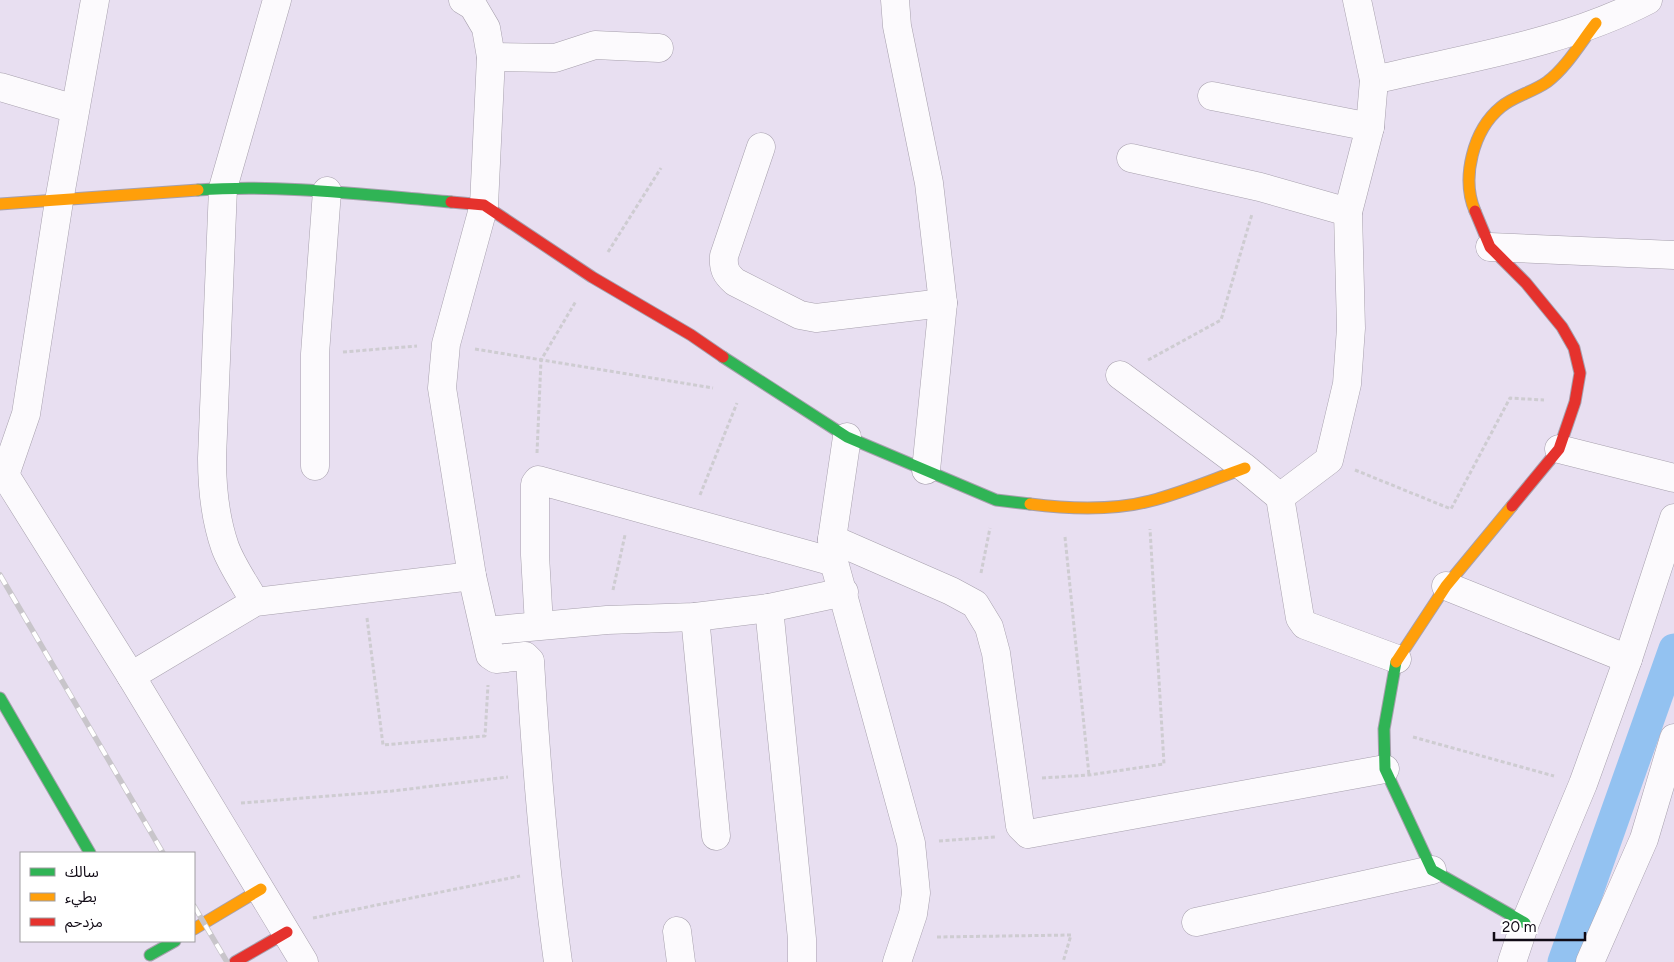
<svg xmlns="http://www.w3.org/2000/svg" width="1674" height="962" viewBox="0 0 1674 962" font-family="Figtree,'Noto Sans Arabic',sans-serif">
  <style>
    .lines { fill: none; stroke-linecap: round; stroke-linejoin: round }
    .canal { stroke: #93c2f1; stroke-width: 31 }
    .street-casing { stroke: #a7a0ad; stroke-width: 29 }
    .fast-casing { stroke: #a7a0ad; stroke-width: 13 }
    .slow-casing { stroke: #a7a0ad; stroke-width: 13 }
    .jam-casing { stroke: #a7a0ad; stroke-width: 13 }
    .path { stroke: #ceccd1; stroke-width: 3; stroke-dasharray: 4 2.5; stroke-linecap: butt }
    .street { stroke: #fcfafd; stroke-width: 28 }
    .fast { stroke: #30b455; stroke-width: 11 }
    .slow { stroke: #ff9f0a; stroke-width: 11 }
    .jam { stroke: #e5322d; stroke-width: 11 }
    .rail-casing { stroke: #c8c5ca; stroke-width: 5.5 }
    .rail { stroke: #fff; stroke-width: 4; stroke-dasharray: 11; stroke-linecap: butt }
  </style>
  <rect width="100%" height="100%" fill="#e8dff1"/>
  <g class="lines">
    <path class="canal" d="M1563,962L1674,649"/>
    <defs>
      <g id="street">
        <path d="M463,0L473,6L486,28L491,57L484,205L446,344L442,388L472,576L490,655L496,659L525,656L530,661C536,762 544,862 558,962"/>
        <path d="M895,0L897,26L929,183L943,303L926,470"/>
        <path d="M491,57L555,58L595,45L659,48"/>
        <path d="M1374,80C1465,58 1564,44 1648,0"/>
        <path d="M0,87L75,109"/>
        <path d="M1212,96L1370,127"/>
        <path d="M761,147L724,256C723,269 726,274 735,282L800,315L816,318L943,303"/>
        <path d="M1131,158L1260,187L1348,212"/>
        <path d="M1490,247L1674,255"/>
        <path d="M1120,375L1245,468L1280,497L1300,618L1305,625L1397,659"/>
        <path d="M847,437L832,539L834,562L911,843L916,893L913,914L897,962"/>
        <path d="M1559,449L1674,478"/>
        <path d="M315,466V354L327,191"/>
        <path d="M0,469L5,475L26,414L59,201L95,0"/>
        <path d="M5,475L131,676L304,962"/>
        <path d="M1280,497L1329,460L1347,384L1351,328L1348,212L1370,127L1374,80L1357,0"/>
        <path d="M832,539L951,591L975,604L989,627L996,653L1020,826L1028,834L1385,769"/>
        <path d="M1446,586L1628,659L1583,784L1525,923L1512,962"/>
        <path d="M255,602C245,584 232,566 225,547C215,518 212,488 212,458L223,188L277,0"/>
        <path d="M769,608L802,939V962"/>
        <path d="M695,617L716,836"/>
        <path d="M539,625L535,555V484L538,480L834,562"/>
        <path d="M485,631L607,620L695,617L769,608L844,592"/>
        <path d="M1628,659L1674,518"/>
        <path d="M131,676L255,602L472,576"/>
        <path d="M1196,922L1432,870"/>
        <path d="M677,931L681,962"/>
        <path d="M1590,962L1644,839L1674,738"/>
      </g>
      <g id="fast">
        <path d="M198,190C282,184 367,195 451,202"/>
        <path d="M723,357L847,437L996,500L1030,504"/>
        <path d="M1396,662L1384,729L1385,769L1432,870L1525,923"/>
        <path d="M0,698L90,853"/>
        <path d="M150,955L175,941"/>
      </g>
      <g id="slow">
        <path d="M0,204L198,190"/>
        <path d="M1475,211C1461,178 1473,130 1501,107C1514,96 1533,92 1547,82C1567,67 1581,42 1596,23"/>
        <path d="M1030,504C1069,509 1111,511 1150,501C1182,493 1214,479 1245,468"/>
        <path d="M1396,662L1446,586L1512,506"/>
        <path d="M194,929L261,889"/>
      </g>
      <g id="jam">
        <path d="M451,202L484,205L592,277L691,335L723,357"/>
        <path d="M1475,211L1490,247L1526,283L1562,327L1574,348L1580,373L1575,402L1559,449L1512,506"/>
        <path d="M235,962L287,932"/>
      </g>
    </defs>
    <use href="#street" class="street-casing"/>
    <use href="#fast" class="fast-casing"/>
    <use href="#slow" class="slow-casing"/>
    <use href="#jam" class="jam-casing"/>
    <g class="path">
      <path d="M608,252L661,168"/>
      <path d="M475,349L713,388"/>
      <path d="M343,352L417,346"/>
      <path d="M1148,360L1221,320L1252,214"/>
      <path d="M537,453L541,360L576,301"/>
      <path d="M1355,470L1451,509L1510,398L1544,400"/>
      <path d="M700,495L737,403"/>
      <path d="M1065,537L1089,775"/>
      <path d="M981,573L990,528"/>
      <path d="M613,590L625,535"/>
      <path d="M367,618L383,745L485,736L488,685"/>
      <path d="M1413,737L1554,776"/>
      <path d="M1042,778L1089,775L1164,764L1150,529"/>
      <path d="M241,803L392,791L508,777"/>
      <path d="M939,841L995,837"/>
      <path d="M313,918L520,876"/>
      <path d="M937,937L1071,935L1063,962"/>
    </g>
    <use href="#street" class="street"/>
    <use href="#fast" class="fast"/>
    <use href="#slow" class="slow"/>
    <use href="#jam" class="jam"/>
    <defs>
      <g id="rail">
        <path d="M0,575L163,853"/>
        <path d="M194,906L227,962"/>
      </g>
    </defs>
    <use href="#rail" class="rail-casing"/>
    <use href="#rail" class="rail"/>
  </g>
  <rect x="20" y="852" width="175" height="90" fill="#ffffff" stroke="#9f9da1"/>
  <rect x="30" y="868" width="25" height="8" fill="#30b455" stroke="#9f9da1"/>
  <text x="65" y="877" font-size="15" fill="#100a15">سالك</text>
  <rect x="30" y="893" width="25" height="8" fill="#ff9f0a" stroke="#9f9da1"/>
  <text x="65" y="902" font-size="15" fill="#100a15">بطيء</text>
  <rect x="30" y="918" width="25" height="8" fill="#e5322d" stroke="#9f9da1"/>
  <text x="65" y="927" font-size="15" fill="#100a15">مزدحم</text>
  <path d="M1494 932v8h91v-8" fill="none" stroke="#100a15" stroke-width="2.5"/>
  <text x="1502" y="932" font-size="15" fill="#100a15" stroke="#ffffff" stroke-width="4" paint-order="stroke">20 m</text>
</svg>
